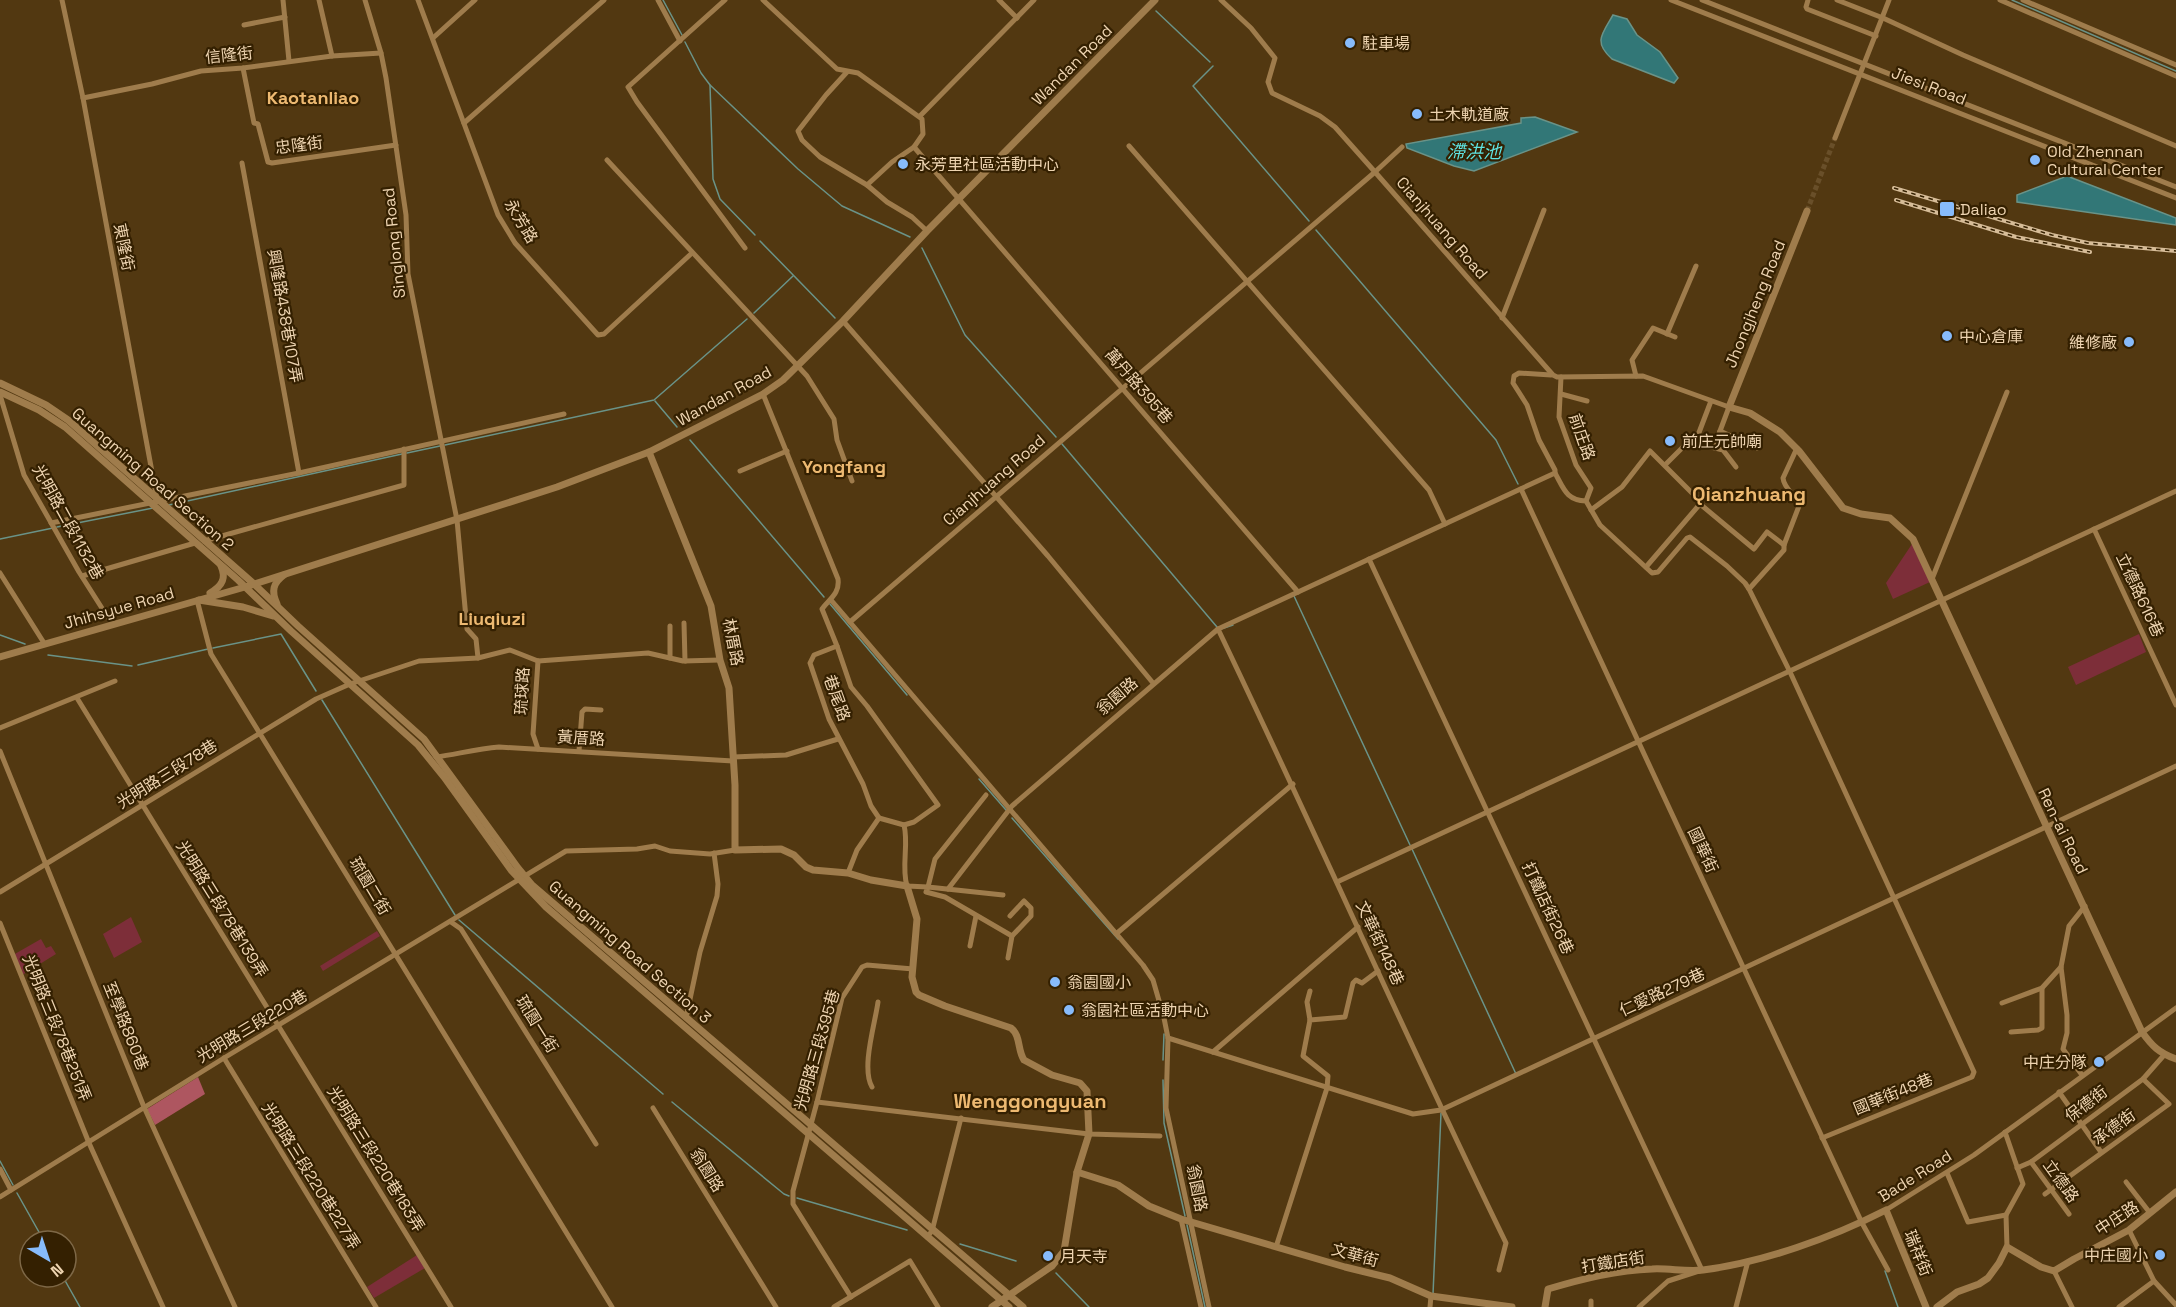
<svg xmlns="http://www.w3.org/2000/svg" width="2176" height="1307" viewBox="0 0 2176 1307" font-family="'Space Grotesk','Noto Sans TC',sans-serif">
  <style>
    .green { fill: #7d2e39 }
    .forest { fill: #ae5660 }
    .water { fill: #327777; stroke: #6a9388; stroke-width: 1.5 }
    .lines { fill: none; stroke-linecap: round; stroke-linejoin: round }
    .stream { stroke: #6a9388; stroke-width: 1.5 }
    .minor-tunnel { stroke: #694f29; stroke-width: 5; stroke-dasharray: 5 2.5; stroke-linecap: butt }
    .minor { stroke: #9f7c4c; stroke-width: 5 }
    .tertiary { stroke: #9f7c4c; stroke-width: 7 }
    .rail-casing { stroke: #d6bc98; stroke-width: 4 }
    .rail { stroke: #342001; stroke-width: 1.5; stroke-dasharray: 4.5; stroke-linecap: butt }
    .poi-dot { fill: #87bbfb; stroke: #342001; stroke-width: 2 }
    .labels { text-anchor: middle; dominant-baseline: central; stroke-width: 4.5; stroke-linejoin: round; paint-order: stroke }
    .poi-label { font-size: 16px; fill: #eed4b1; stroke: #342001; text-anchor: start }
    .street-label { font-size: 16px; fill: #eed4b1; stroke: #342001 }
    .neighbourhood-label { font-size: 18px; font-weight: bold; fill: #edb971; stroke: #342001 }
    .water-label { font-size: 18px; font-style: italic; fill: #5fe4e3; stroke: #342001 }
    .quarter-label { font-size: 20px; font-weight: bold; fill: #edb971; stroke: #342001 }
  </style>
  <rect width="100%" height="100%" fill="#523811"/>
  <g class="green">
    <path d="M1912,544L1930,582L1893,599L1886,583Z"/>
    <path d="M2139,634L2146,652L2076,685L2068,667Z"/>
    <path d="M131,917L142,942L114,958L103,934Z"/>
    <path d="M377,931L380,936L323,971L320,966Z"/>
    <path d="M41,939L46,948L51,946L56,954L22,975L13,955Z"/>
    <path d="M417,1255L425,1268L374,1298L367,1287Z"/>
  </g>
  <path class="forest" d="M198,1077L205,1094L155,1125L147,1109Z"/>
  <g class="water">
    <path d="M1613,15L1627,19L1637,35L1660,52L1678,78L1674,83L1612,59C1593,42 1602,34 1613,15Z"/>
    <path d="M1535,117L1577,132L1474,171L1454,166L1407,148L1406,144L1521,123V118Z"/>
    <path d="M2067,176L2176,218V225L2017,202V195Z"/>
  </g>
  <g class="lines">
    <g class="stream">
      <path d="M663,0L682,35"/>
      <path d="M2012,0L2176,71"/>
      <path d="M1156,11L1210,62"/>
      <path d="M685,42L701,73L710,85L713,179L720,199L755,235"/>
      <path d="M1213,66L1193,86L1309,221"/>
      <path d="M710,85L798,169L842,206L910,237"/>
      <path d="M1316,230L1496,440L1518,484"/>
      <path d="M760,241L835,318"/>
      <path d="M922,248L965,335L1056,437"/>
      <path d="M754,313L793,276"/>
      <path d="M655,401L677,427"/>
      <path d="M690,440L824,597"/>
      <path d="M1062,444L1217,627"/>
      <path d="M445,445L654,400L747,319"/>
      <path d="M407,453L440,446"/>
      <path d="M169,505L402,454"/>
      <path d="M57,527L153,508"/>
      <path d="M0,539L53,528"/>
      <path d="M1294,596L1410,845"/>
      <path d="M830,604L907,695"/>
      <path d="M1221,629L1233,625"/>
      <path d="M0,635L25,644"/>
      <path d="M213,648L281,634L316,691"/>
      <path d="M48,655L132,666"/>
      <path d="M138,665L208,649"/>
      <path d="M322,700L455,915"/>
      <path d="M979,779L1006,810"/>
      <path d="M1012,818L1118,939"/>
      <path d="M1412,849L1516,1074"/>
      <path d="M459,920L663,1094"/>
      <path d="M1163,1060L1164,1034"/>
      <path d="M1163,1080L1164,1123L1185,1216"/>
      <path d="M672,1102L784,1194L789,1196"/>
      <path d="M0,1161L13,1185"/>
      <path d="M17,1193L44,1241"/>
      <path d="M797,1198L907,1230"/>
      <path d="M1187,1225L1205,1307"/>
      <path d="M960,1244L1016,1261"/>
      <path d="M1885,1271L1898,1307"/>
      <path d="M1056,1273L1089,1307"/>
      <path d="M63,1277L80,1307"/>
      <path d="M1433,1294L1441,1113"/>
    </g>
    <path class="minor-tunnel" d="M1807,211L1835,138"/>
    <g class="minor">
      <path d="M62,0L83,98L157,499"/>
      <path d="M283,0L289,61"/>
      <path d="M319,0L332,56"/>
      <path d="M365,0L381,53L386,78L406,215L408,274L457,520L467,629L476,639L478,658"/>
      <path d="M418,0L498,215L515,243L598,335L604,334L692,253"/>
      <path d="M658,0L680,41"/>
      <path d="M725,0L628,87L637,102L745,248"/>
      <path d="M763,0L837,69L858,73L922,119L923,134L914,147L892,162L867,185"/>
      <path d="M999,0L1017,18"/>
      <path d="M1221,0L1251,28L1275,58L1268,82L1272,93L1320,116L1335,127L1375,172L1402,147"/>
      <path d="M1671,0L2176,198"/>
      <path d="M1702,0L2176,187"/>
      <path d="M1808,0L1806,7L1807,9L1876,36"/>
      <path d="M1837,0L1883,18L1963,55L2176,146"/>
      <path d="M2000,0L2176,76"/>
      <path d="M2023,0L2176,65"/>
      <path d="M244,25L285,17"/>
      <path d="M433,38L475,0"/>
      <path d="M243,68L254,123L258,124L268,162L272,163L396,145"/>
      <path d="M847,72L826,95L798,131L802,140L820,157L867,185L887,202L912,217L927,231"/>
      <path d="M83,98L152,84L201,71L243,68L332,56L381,53"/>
      <path d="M920,116L1034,0"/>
      <path d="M464,123L604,0"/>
      <path d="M1835,138L1889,0"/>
      <path d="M1129,146L1429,490L1445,524"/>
      <path d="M914,147L1298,592"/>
      <path d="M607,160L807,376L834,419L837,440L852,481"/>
      <path d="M242,163L299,473"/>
      <path d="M1502,318L1544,210"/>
      <path d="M843,321L1048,556L1153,683"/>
      <path d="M1667,334L1696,266"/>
      <path d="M1636,376L1632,360L1653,328L1675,337"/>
      <path d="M1561,377L1559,417L1576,465L1591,488L1586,501"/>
      <path d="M763,394L838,579C840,594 829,599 822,609L837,646L814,655L810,663L829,719L863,784L871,806L879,818"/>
      <path d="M1561,394L1587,401"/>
      <path d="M0,395L24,475L79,572L112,624"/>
      <path d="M1720,431L1757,448"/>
      <path d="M1695,443L1711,401"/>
      <path d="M1665,465L1685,445L1695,443L1723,450L1736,467"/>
      <path d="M740,471L787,451"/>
      <path d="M1555,473C1564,489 1566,500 1586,501L1600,525L1652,573L1658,572L1687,538L1690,537L1727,566L1745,583L1749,589L1790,672L1974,1072L1972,1077L1822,1138"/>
      <path d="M1521,489L1862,1223L1888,1270"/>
      <path d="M1591,510L1622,487L1650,451L1698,499L1700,504L1754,549L1767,532L1784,545"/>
      <path d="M51,523L299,473L564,414"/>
      <path d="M2094,529L2176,705"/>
      <path d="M204,541L404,485V449"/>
      <path d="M1369,559L1702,1270L1668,1281L1639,1307"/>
      <path d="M1646,567L1700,504"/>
      <path d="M0,573L44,643"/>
      <path d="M82,576L195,543"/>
      <path d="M1932,579L2007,392"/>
      <path d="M1749,589L1784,550V545L1799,506C1796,495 1784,489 1783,478L1797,448"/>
      <path d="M197,600L211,654L612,1307"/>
      <path d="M831,600L1143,965L1153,980L1164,1018L1168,1038L1166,1108L1209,1307"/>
      <path d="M850,622L1375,172L1553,375L1557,377L1643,376L1729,407L1714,447"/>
      <path d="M684,623L685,661"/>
      <path d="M1218,629C1316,833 1407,1040 1506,1243L1499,1270"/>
      <path d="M837,646L851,687L867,706L938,805L914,822L904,825"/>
      <path d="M670,658V626"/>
      <path d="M538,661L648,653L683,661L720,660"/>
      <path d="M77,698L451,1307"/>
      <path d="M0,728L115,681"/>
      <path d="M538,749L533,734L538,661"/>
      <path d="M0,751L144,1107L235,1307"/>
      <path d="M579,751L582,712L585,709L601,710"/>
      <path d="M436,757C457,754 477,749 499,747L733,761"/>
      <path d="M733,757L786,755L838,739"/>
      <path d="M986,795L935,859L928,887L1003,895"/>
      <path d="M879,818L904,825C909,845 901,866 907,886L928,887L926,892L945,897L1012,936"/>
      <path d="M848,873L857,850L879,818"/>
      <path d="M1337,882L2176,491"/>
      <path d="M948,889L1012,806L1218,629L1555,473V470L1539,440L1527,405L1513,383L1514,376L1519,373L1551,375"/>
      <path d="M0,892L316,699L350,684L419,661L478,658L510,650L538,661"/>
      <path d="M451,922L461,929L596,1144"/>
      <path d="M0,923L89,1143L163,1307"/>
      <path d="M1116,934L1293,784"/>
      <path d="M970,946L976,916"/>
      <path d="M1008,958L1012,936L1031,916V908L1024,901L1010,916"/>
      <path d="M1310,991L1307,1002L1310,1020"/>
      <path d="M2002,1003L2042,988L2061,967"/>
      <path d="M686,1018L700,952L717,896L718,884L714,853"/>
      <path d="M2011,1032L2038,1030L2042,1028V988"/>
      <path d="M1168,1038L1413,1114L1441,1110L2176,766"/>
      <path d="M1213,1052L1358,927"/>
      <path d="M224,1058L376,1307"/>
      <path d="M2082,1075L2063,1049L2067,1033V1015L2061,967L2069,926L2085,906"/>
      <path d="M872,1087C861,1068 875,1024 878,1002"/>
      <path d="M2059,1092L2101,1152"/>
      <path d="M817,1102L1089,1134L1160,1136"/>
      <path d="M653,1108L776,1307"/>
      <path d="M2005,1132L2023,1184L2006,1215L2007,1247"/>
      <path d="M2031,1162L2069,1214"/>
      <path d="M2017,1168L2031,1162L2143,1079L2165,1054"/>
      <path d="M0,1169L11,1190"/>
      <path d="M1947,1173L1968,1222L2006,1215"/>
      <path d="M2126,1182L2150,1213"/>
      <path d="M2045,1194L2169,1104L2143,1079"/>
      <path d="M0,1197L224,1058L566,851L637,849L655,846L670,851L710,854L735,850"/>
      <path d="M1886,1210L1974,1155L2176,1008"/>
      <path d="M1181,1219L1201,1307"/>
      <path d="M2129,1230L2154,1281L2176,1305"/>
      <path d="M927,1237L932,1231L961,1118"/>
      <path d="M1276,1247L1327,1088L1328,1076L1303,1056L1310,1020L1345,1017L1353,983L1356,980L1362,983L1378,971"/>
      <path d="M2054,1271L2072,1307"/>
      <path d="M851,1297L793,1204V1191L817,1102L842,998L862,967L867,965L913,969"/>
      <path d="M834,1307L910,1261L938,1307"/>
      <path d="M1430,1307L1431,1296"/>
      <path d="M1591,1307V1301"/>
      <path d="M1736,1307L1748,1261"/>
      <path d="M2119,1307L2154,1281"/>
    </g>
    <g class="tertiary">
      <path d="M1807,211L1729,407L1750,413L1780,432L1799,451L1843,508L1861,514L1890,518L1913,539L2142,1032C2152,1046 2159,1053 2176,1059"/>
      <path d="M0,383L46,405L68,420L254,584L298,626L424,739L518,868L532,885L1023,1307"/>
      <path d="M0,392L39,410L65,427L238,580L291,631L418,745L444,777L511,870L546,907L1009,1307"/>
      <path d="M649,452L711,606L720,660L729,688L735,785V850L781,849L794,855L806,867L813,870L848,873L871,880L907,886L917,919L912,977L916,992L919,995L945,1006L1011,1028C1021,1036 1017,1049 1024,1060L1052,1075L1080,1083L1087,1091L1089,1134L1077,1172L1064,1251L1052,1266L992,1307"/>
      <path d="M210,593C221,587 227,579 221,566"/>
      <path d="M199,600L243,607L273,616"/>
      <path d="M277,604C271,591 273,583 284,575"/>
      <path d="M0,657L245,587L557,487L649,452L763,394L783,380L843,321L927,231L1155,0"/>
      <path d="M1077,1172L1118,1185L1149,1206L1181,1219L1345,1267L1390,1278L1431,1296L1512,1307"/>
      <path d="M1545,1307L1548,1289C1582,1279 1617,1270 1652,1269C1669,1268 1686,1272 1703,1270C1764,1262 1831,1238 1886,1210L1926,1307"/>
      <path d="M1937,1307L1957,1292L1979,1284L1988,1278L1999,1263L2007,1247L2041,1267L2054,1271L2074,1259L2129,1230L2176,1192"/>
    </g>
    <defs>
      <g id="rail">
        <path d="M1894,188L2052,235L2088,243L2176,251"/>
        <path d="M1896,200L2016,237L2090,252"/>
      </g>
    </defs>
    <use href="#rail" class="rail-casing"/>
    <use href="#rail" class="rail"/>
  </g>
  <g class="poi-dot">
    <circle cx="1350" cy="43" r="6"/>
    <circle cx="1417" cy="114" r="6"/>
    <circle cx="2035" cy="160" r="6"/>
    <circle cx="903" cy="164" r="6"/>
    <rect x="1939" y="201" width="16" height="16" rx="3"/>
    <circle cx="1947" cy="336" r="6"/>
    <circle cx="2129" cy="342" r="6"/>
    <circle cx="1670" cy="441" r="6"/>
    <circle cx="1055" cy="982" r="6"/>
    <circle cx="1069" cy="1010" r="6"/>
    <circle cx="2099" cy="1062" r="6"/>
    <circle cx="2160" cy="1255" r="6"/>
    <circle cx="1048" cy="1256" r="6"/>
  </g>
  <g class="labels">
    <g class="poi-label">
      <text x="1362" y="43">駐車場</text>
      <text x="1429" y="114">土木軌道廠</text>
      <text x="2047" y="151">Old Zhennan<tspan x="2047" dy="18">Cultural Center</tspan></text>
      <text x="915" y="164">永芳里社區活動中心</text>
      <text x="1960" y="209">Daliao</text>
      <text x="1959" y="336">中心倉庫</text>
      <text x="2117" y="342" text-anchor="end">維修廠</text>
      <text x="1682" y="441">前庄元帥廟</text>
      <text x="1067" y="982">翁園國小</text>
      <text x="1081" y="1010">翁園社區活動中心</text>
      <text x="2087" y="1062" text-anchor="end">中庄分隊</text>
      <text x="2148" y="1255" text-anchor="end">中庄國小</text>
      <text x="1060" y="1256">月天寺</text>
    </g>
    <g class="street-label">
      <text transform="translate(229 55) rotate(-6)">信隆街</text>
      <text transform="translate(1072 65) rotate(-45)">Wandan Road</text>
      <text transform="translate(1929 86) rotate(21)">Jiesi Road</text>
      <text transform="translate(299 145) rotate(-7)">忠隆街</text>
      <text transform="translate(521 221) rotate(59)">永芳路</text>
      <text transform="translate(1442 228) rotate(49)">Cianjhuang Road</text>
      <text transform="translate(394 243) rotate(-96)">Singlong Road</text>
      <text transform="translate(124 247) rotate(79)">東隆街</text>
      <text transform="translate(1755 304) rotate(-68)">Jhongjheng Road</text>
      <text transform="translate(285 316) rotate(80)">興隆路438巷107弄</text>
      <text transform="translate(1139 386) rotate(49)">萬丹路395巷</text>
      <text transform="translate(724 396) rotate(-29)">Wandan Road</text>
      <text transform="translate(1582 437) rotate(71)">前庄路</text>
      <text transform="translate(153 479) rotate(41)">Guangming Road Section 2</text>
      <text transform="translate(994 480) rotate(-41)">Cianjhuang Road</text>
      <text transform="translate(68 522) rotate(61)">光明路二段1132巷</text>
      <text transform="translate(2140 595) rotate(65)">立德路616巷</text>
      <text transform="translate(119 608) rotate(-16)">Jhihsyue Road</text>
      <text transform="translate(733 642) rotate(79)">林厝路</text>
      <text transform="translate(522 691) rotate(-87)">琉球路</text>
      <text transform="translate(1117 696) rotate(-41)">翁園路</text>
      <text transform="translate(837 698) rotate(70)">巷尾路</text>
      <text transform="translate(581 738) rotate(3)">黃厝路</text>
      <text transform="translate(167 774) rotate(-32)">光明路三段78巷</text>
      <text transform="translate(2063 831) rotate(64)">Ren-ai Road</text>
      <text transform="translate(1703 850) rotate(65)">國華街</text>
      <text transform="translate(370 886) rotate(59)">琉園二街</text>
      <text transform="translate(1548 908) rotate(65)">打鐵店街26巷</text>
      <text transform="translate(222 909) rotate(58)">光明路三段78巷139弄</text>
      <text transform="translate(1380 943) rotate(65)">文華街148巷</text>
      <text transform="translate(630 952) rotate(41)">Guangming Road Section 3</text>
      <text transform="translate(1662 992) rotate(-25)">仁愛路279巷</text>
      <text transform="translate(537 1024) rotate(58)">琉園一街</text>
      <text transform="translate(126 1026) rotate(68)">至學路860巷</text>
      <text transform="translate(252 1026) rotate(-31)">光明路三段220巷</text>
      <text transform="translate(57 1028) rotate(68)">光明路三段78巷251弄</text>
      <text transform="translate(817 1050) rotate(-74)">光明路三段395巷</text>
      <text transform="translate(1893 1094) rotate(-22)">國華街48巷</text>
      <text transform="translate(2086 1104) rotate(-37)">保德街</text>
      <text transform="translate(2114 1127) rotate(-36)">承德街</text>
      <text transform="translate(376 1159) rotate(58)">光明路三段220巷183弄</text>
      <text transform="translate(707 1170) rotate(58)">翁園路</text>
      <text transform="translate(311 1176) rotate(58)">光明路三段220巷227弄</text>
      <text transform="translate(1915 1176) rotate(-32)">Bade Road</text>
      <text transform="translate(2061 1181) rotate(54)">立德路</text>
      <text transform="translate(1197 1188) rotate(79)">翁園路</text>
      <text transform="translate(2117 1218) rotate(-33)">中庄路</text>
      <text transform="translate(1918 1253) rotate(68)">瑞祥街</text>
      <text transform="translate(1355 1255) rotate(15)">文華街</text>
      <text transform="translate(1613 1262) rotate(-9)">打鐵店街</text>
    </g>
    <g class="neighbourhood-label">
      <text x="313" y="97">Kaotanliao</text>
      <text x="844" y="466">Yongfang</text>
      <text x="492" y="618">Liuqiuzi</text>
    </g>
    <g class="water-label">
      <text x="1474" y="151">滯洪池</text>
    </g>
    <g class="quarter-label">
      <text x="1749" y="494">Qianzhuang</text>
      <text x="1030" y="1101">Wenggongyuan</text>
    </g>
  </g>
  <g transform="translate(48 1259) rotate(141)"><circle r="28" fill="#342001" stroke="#7e6847" stroke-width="1.5"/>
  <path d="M0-4.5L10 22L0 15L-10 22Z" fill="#87bbfb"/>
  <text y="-9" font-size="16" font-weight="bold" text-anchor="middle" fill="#eed4b1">N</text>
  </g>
</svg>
